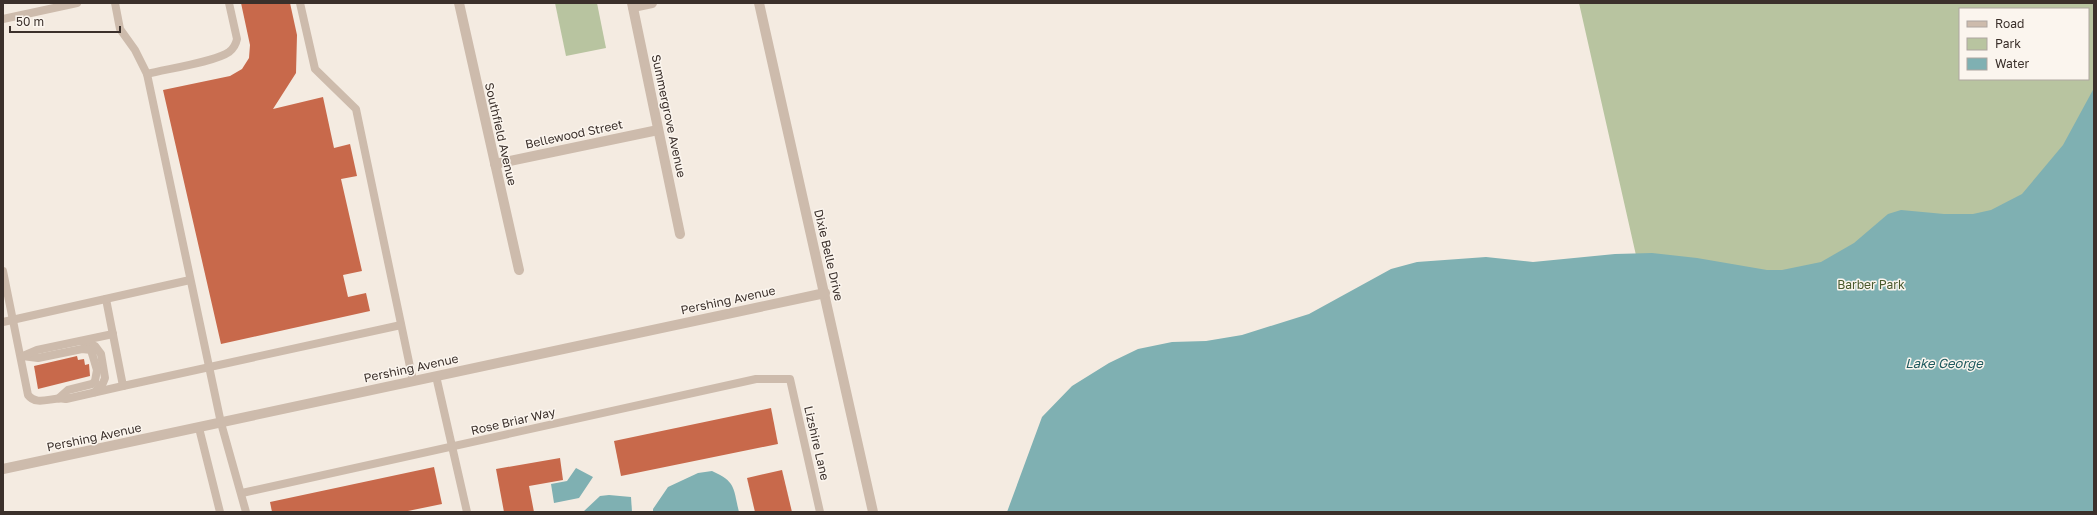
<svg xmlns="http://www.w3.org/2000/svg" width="2097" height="515" viewBox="0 0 2097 515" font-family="'Golos Text',sans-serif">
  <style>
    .green { fill: #b8c4a0; fill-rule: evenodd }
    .water { fill: #7fb0b2 }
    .building { fill: #c8694b }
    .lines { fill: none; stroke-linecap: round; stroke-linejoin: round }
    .service { stroke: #cdbbac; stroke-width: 8 }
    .minor { stroke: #cdbbac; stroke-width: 10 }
    .tertiary { stroke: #cdbbac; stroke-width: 10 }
    .labels { text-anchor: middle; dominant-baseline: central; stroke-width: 3; stroke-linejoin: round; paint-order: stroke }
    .street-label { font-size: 12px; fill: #3b302b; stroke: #fbf5ee }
    .park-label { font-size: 12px; fill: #4a5a2e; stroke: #fbf5ee }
    .water-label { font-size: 13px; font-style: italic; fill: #1f5a5e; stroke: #fbf5ee }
  </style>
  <rect width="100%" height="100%" fill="#f4ebe1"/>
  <g class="green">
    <path d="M555,3H597L606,48L566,56Z"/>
    <path d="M1579,3H2094V467L1694,512ZM1960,9H2088V79H1960Z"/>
  </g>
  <g class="water">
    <path d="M2094,88V512H1007L1042,417L1072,386L1109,363L1138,349L1172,342L1206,341L1242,335L1309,314L1391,269L1417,262L1486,257L1533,262L1615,254L1652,253L1697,258L1767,270H1782L1821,262L1854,243L1888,214L1901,210L1944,214H1973L1991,210L2022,194L2063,145Z"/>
    <path d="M576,468L593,477L579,498L554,503L551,484L567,481Z"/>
    <path d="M712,471C736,482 733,487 739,512H653V509L668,487L698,473Z"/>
    <path d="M609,495L631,497L632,512H583L600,496Z"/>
  </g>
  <g class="building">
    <path d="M241,3H290L297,35L296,73L273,109L323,97L334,148L350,144L357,176L341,179L362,271L343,275L348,297L366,293L370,311L221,344L163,90L230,76L242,69L249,58L250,45Z"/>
    <path d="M77,356L78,360L84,359L85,365L89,364L90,376L38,389L34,366Z"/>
    <path d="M771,408L778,444L621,476L614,441Z"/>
    <path d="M560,458L563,480L529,486L534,512H504L496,469Z"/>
    <path d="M434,467L442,504L403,512H272L270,502Z"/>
    <path d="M782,470L792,512H755L747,478Z"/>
  </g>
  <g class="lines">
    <g class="service">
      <path d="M115,3L120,29L135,50L147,74L221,423L246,512"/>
      <path d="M300,3L315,69L356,109L413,381"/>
      <path d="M3,19L77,3"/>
      <path d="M147,74C166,69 215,62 229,52C233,49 236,44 237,39L229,3"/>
      <path d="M3,271L28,395C37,407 53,396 66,399L123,386"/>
      <path d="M106,299L123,386L401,325"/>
      <path d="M3,322L190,280"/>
      <path d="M81,341L95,346L101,354L105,378L103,383L95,392"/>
      <path d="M22,356L38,358L82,349L91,350L97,370L95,381L92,384L68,390L59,398"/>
      <path d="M23,356L37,350L113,334"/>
      <path d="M436,376L467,512"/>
      <path d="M199,428L220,512"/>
      <path d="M242,493L756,379H790L820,512"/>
    </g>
    <g class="minor">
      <path d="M459,3L519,270"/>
      <path d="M632,3L680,234"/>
      <path d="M633,7L652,3"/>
      <path d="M495,164L658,130"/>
    </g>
    <g class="tertiary">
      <path d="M759,3L873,512"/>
      <path d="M3,469L825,293"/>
    </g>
  </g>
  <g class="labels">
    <g class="street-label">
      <text transform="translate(669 116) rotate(78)">Summergrove Avenue</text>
      <text transform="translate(501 134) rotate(77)">Southfield Avenue</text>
      <text transform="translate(574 134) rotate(-12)">Bellewood Street</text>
      <text transform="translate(829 255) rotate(77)">Dixie Belle Drive</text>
      <text transform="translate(728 300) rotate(-12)">Pershing Avenue</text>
      <text transform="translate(411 368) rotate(-12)">Pershing Avenue</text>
      <text transform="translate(513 421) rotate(-13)">Rose Briar Way</text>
      <text transform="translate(94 437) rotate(-12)">Pershing Avenue</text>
      <text transform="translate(817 443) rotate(77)">Lizshire Lane</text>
    </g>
    <g class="park-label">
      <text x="1871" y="284">Barber Park</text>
    </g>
    <g class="water-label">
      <text x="1944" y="363">Lake George</text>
    </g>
  </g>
  <rect width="2097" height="515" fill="none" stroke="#3b302b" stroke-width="8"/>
  <rect x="1959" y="8" width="130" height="72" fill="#fbf5ee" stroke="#aea6a0"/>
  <rect x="1967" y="21" width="20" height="6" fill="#cdbbac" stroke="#aea6a0"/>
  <text x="1995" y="28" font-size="12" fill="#3b302b">Road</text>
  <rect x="1967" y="38" width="20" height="12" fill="#b8c4a0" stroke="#aea6a0"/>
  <text x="1995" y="48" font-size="12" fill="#3b302b">Park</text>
  <rect x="1967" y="58" width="20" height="12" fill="#7fb0b2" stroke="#aea6a0"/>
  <text x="1995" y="68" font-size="12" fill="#3b302b">Water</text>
  <path d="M10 26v6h110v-6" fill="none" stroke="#3b302b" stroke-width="2"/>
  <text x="16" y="26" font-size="12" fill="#3b302b" stroke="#fbf5ee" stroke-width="3" paint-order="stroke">50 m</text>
</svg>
